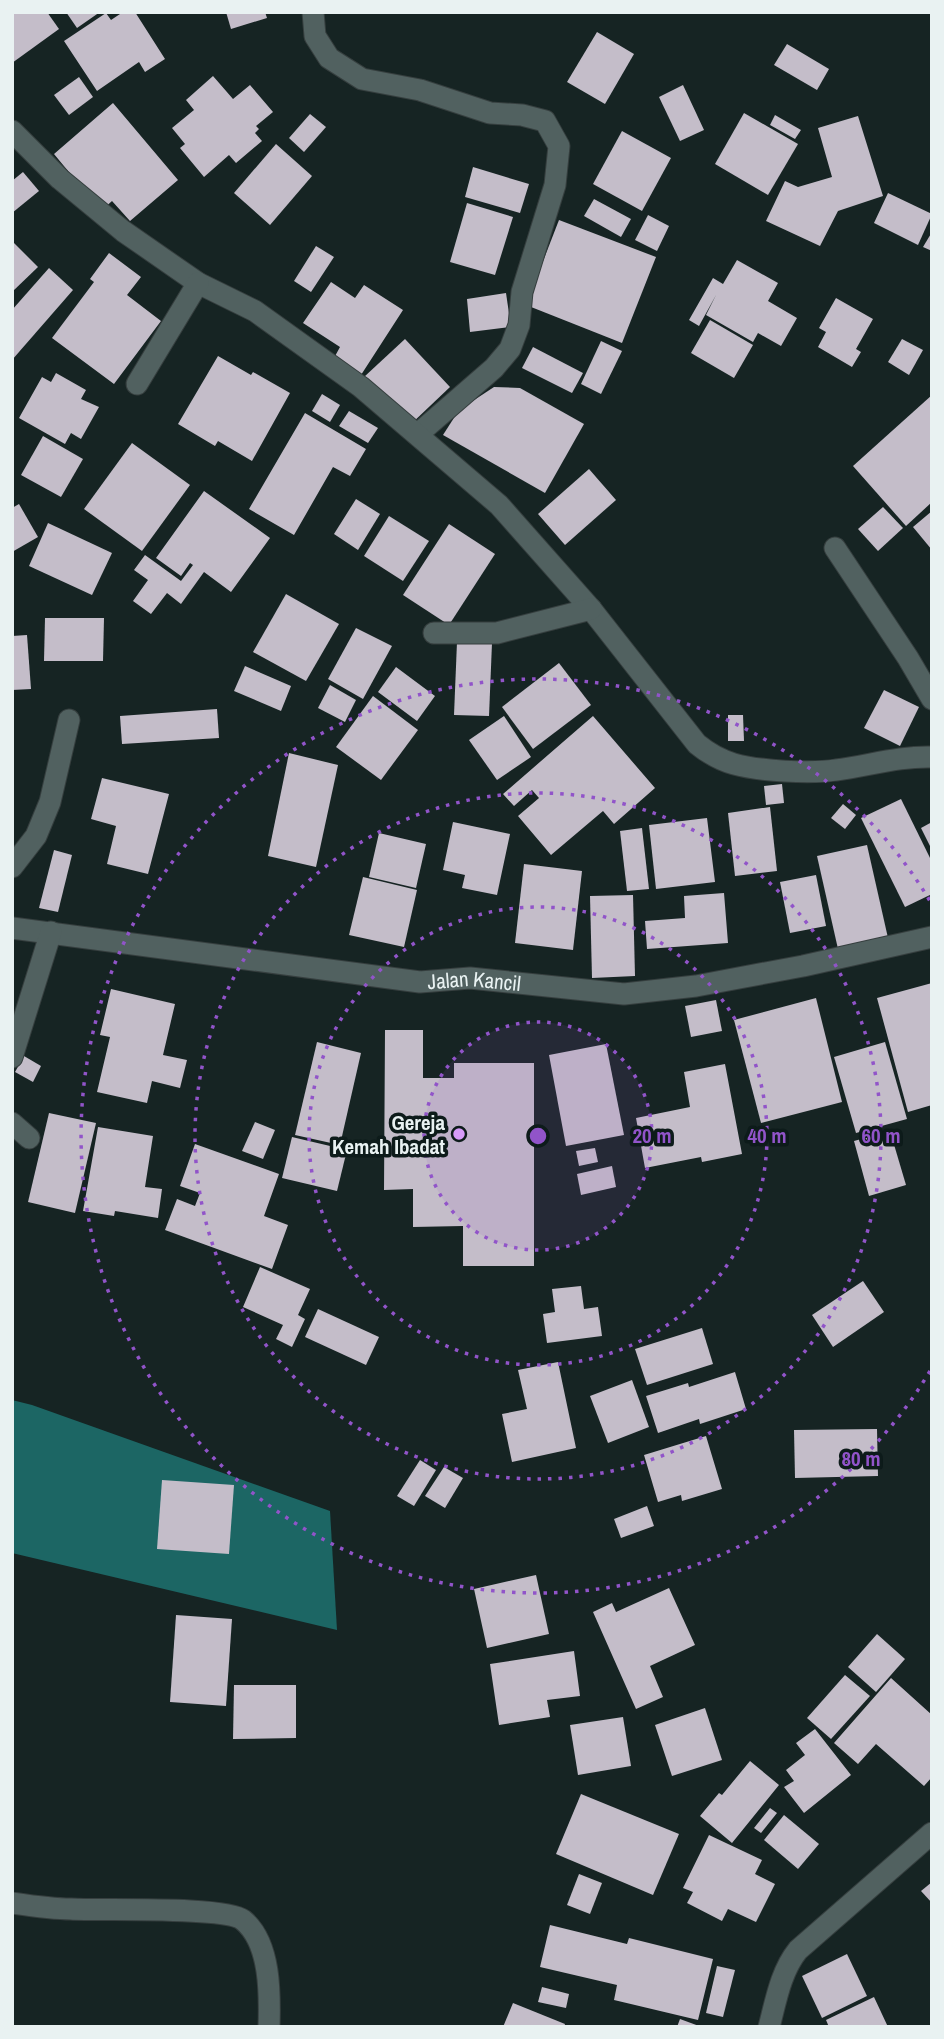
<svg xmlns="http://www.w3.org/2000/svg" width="944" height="2039" viewBox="0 0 944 2039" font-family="'Archivo Narrow',sans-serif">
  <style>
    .forest { fill: #1c6664 }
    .building { fill: #c4bdc9 }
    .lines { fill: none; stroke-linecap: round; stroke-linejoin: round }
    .minor-casing { stroke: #363f3f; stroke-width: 23 }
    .minor { stroke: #516160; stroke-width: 21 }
    .ring { fill: none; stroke: #9154c9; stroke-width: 3.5; stroke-dasharray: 3.5 7 }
    .poi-dot { fill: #d79bf9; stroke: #0d1b1a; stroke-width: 2.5 }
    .labels { text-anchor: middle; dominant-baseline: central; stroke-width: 7; stroke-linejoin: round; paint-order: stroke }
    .street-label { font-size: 21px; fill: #e9f2f2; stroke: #0d1b1a }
    .poi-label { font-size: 21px; font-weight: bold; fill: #e9f2f2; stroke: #0d1b1a; text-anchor: end }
    .centre { fill: #9154c9; stroke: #0d1b1a; stroke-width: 3.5 }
    .ring-label { font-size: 21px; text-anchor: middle; font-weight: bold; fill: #9154c9; stroke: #0d1b1a; stroke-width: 7; stroke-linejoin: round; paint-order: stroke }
  </style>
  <rect width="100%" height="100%" fill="#162423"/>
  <path class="forest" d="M12,1400L32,1405L330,1511L337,1630L12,1553Z"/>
  <g class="building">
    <path d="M12,12H47L59,29L12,63Z"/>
    <path d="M66,12H100L77,28Z"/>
    <path d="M123,12H135L165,59L145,72L139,62L97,91L64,41L106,13L111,20Z"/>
    <path d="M226,12H265L267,18L231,29Z"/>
    <path d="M597,32L634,54L605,104L567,82Z"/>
    <path d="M787,44L829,69L817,90L774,65Z"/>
    <path d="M213,76L233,99L250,85L273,112L256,126L259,129L255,133L262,141L236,163L229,155L204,177L180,148L185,144L172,128L194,110L186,100Z"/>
    <path d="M79,77L93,97L69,115L54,95Z"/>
    <path d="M683,85L704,130L680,141L659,97Z"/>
    <path d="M113,103L178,180L130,221L112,201L101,211L54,154Z"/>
    <path d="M744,113L798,144L768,195L715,164Z"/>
    <path d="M310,114L326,127L304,152L289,138Z"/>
    <path d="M775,115L801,130L795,139L770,125Z"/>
    <path d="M858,116L883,196L838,211L820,246L766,221L785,181L798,187L832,177L818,128Z"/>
    <path d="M622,131L671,158L642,211L593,184Z"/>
    <path d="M276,144L312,176L270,225L234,193Z"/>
    <path d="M473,167L529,184L520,213L465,197Z"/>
    <path d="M23,172L39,191L12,213V181Z"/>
    <path d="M888,193L932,214L918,245L874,223Z"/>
    <path d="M594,199L631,219L621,237L584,216Z"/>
    <path d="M467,203L513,217L495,275L450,262Z"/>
    <path d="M648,215L669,226L657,251L635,240Z"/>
    <path d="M559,220L656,257L622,343L526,305Z"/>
    <path d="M932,232V251L923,247Z"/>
    <path d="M12,241L38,267L12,292Z"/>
    <path d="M316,246L334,257L311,292L294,281Z"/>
    <path d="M109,253L141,277L127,295L161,321L114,384L52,338L94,282L90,279Z"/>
    <path d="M737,260L778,283L768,301L797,318L781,346L758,333L753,342L706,315L716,295L699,326L689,320L713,278L723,284Z"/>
    <path d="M49,268L73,290L12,360V310Z"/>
    <path d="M331,282L355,298L364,285L403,310L361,375L334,358L340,347L303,323Z"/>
    <path d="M506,293L511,327L470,332L467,299Z"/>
    <path d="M836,298L873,319L856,349L861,352L852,367L818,347L826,332L819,328Z"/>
    <path d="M710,320L753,345L734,378L691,353Z"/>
    <path d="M405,339L450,387L410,425L364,377Z"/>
    <path d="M902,339L923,350L909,375L888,362Z"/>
    <path d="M601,341L622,351L601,394L581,384Z"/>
    <path d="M533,347L583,373L572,393L522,368Z"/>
    <path d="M218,356L251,375L253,372L290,393L252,461L218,441L215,446L178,424Z"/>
    <path d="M56,373L86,390L81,399L99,407L81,439L71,433L65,444L19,418L42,377L51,382Z"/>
    <path d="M494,387L520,388L584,424L545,493L443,435L459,410Z"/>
    <path d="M322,394L340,405L330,422L312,411Z"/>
    <path d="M932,395V502L906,526L853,466Z"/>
    <path d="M349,411L378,428L368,443L339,426Z"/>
    <path d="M305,413L366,449L350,476L333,467L294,535L249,509Z"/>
    <path d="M43,436L83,459L61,497L21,475Z"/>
    <path d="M132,443L190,485L142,551L84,509Z"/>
    <path d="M589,469L616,500L565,545L538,514Z"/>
    <path d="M204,491L270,538L231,592L204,572L181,604L167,593L151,614L133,601L148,580L134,570L145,555L181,581L193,565L190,563L181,576L156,558Z"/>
    <path d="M356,499L380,514L358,550L334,534Z"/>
    <path d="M19,504L38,537L12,552V508Z"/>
    <path d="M883,507L903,528L878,551L858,529Z"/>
    <path d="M932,511V550L913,527Z"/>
    <path d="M389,516L429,541L403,581L364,556Z"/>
    <path d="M48,523L112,553L92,595L29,566Z"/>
    <path d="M449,524L495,554L449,625L403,595Z"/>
    <path d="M286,594L339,624L306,681L253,652Z"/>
    <path d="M45,618H104L103,661H44Z"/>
    <path d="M356,628L392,646L363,699L328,679Z"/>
    <path d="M27,635L31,689L12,690V636Z"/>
    <path d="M457,642L492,643L489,716L454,715Z"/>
    <path d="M559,663L591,705L533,749L502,707Z"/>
    <path d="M245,666L291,686L281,711L234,691Z"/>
    <path d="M396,667L435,696L417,721L378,692Z"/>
    <path d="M330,685L356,700L345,722L318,708Z"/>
    <path d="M884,690L919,707L900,746L864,728Z"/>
    <path d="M373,696L418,730L381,780L336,747Z"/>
    <path d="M217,709L219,738L122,744L120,716Z"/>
    <path d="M728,715H743L744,741H728Z"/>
    <path d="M504,716L531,757L497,780L469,740Z"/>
    <path d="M593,716L655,788L614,824L603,811L551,855L518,816L539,798L532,790L514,806L503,794Z"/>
    <path d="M289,753L338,765L316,867L268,856Z"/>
    <path d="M102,778L169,794L148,874L107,864L116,826L91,819Z"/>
    <path d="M782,784L784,803L766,805L764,786Z"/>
    <path d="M901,799L932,862V894L905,907L861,818Z"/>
    <path d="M843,804L856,815L845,829L831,818Z"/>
    <path d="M770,807L777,871L735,876L728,813Z"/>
    <path d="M707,818L715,882L656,889L649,825Z"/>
    <path d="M453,822L510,834L497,895L462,888L465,875L443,870Z"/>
    <path d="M932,822V850L921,828Z"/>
    <path d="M642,828L649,889L627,891L620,831Z"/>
    <path d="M379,833L426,844L416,888L369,877Z"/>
    <path d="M867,845L888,938L838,949L817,856Z"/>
    <path d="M54,850L72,855L58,912L39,908Z"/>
    <path d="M524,864L582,871L573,950L515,943Z"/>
    <path d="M816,875L826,926L790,933L780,882Z"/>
    <path d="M363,877L417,890L404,947L349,935Z"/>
    <path d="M724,893L728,943L647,949L645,921L685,918L684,896Z"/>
    <path d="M633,895L635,976L592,978L590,896Z"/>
    <path d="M932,983V1105L908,1112L877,998Z"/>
    <path d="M111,989L175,1004L163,1055L187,1060L180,1088L152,1081L147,1103L97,1092L110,1037L100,1035Z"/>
    <path d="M816,998L842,1102L761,1123L734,1020Z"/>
    <path d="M716,1000L722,1031L691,1037L685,1006Z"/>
    <path d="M385,1030H423V1078H454V1063H534V1266H463V1226L413,1227V1189L384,1190Z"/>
    <path d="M317,1042L361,1053L340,1145L295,1135Z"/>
    <path d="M885,1042L907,1119L856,1133L834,1057Z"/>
    <path d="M606,1044L624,1135L566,1146L549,1055Z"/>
    <path d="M24,1056L41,1066L33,1082L15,1072Z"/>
    <path d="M725,1064L742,1154L702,1162L701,1157L645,1168L636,1118L690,1107L684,1072Z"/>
    <path d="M49,1113L96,1123L75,1213L28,1202Z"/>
    <path d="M255,1122L275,1130L263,1159L242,1151Z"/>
    <path d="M98,1127L153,1136L145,1187L162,1189L158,1218L115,1211L114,1216L83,1211Z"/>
    <path d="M890,1131L906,1185L869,1196L854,1141Z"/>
    <path d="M292,1137L347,1150L337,1191L282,1178Z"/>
    <path d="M195,1144L279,1174L264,1216L288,1225L272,1269L165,1230L177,1199L195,1206L200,1193L180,1186Z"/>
    <path d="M595,1148L598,1162L579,1166L576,1151Z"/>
    <path d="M612,1166L616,1187L581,1195L577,1174Z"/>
    <path d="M260,1267L310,1289L298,1315L305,1319L292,1347L276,1339L283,1325L243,1307Z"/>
    <path d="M863,1281L884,1312L833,1347L812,1315Z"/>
    <path d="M581,1286L584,1309L598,1307L602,1336L547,1343L543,1314L555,1312L552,1289Z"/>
    <path d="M318,1309L379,1337L366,1365L305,1337Z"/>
    <path d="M702,1328L713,1364L647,1385L635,1349Z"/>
    <path d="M558,1362L576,1448L512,1462L502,1414L527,1409L518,1370Z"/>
    <path d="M735,1372L746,1409L700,1424L699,1419L658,1433L646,1396L688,1383L689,1387Z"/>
    <path d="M632,1380L649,1427L608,1443L590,1396Z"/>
    <path d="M877,1429L878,1476L795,1478L794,1430Z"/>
    <path d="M706,1436L722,1489L682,1501L681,1495L658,1502L644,1455Z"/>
    <path d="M420,1460L436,1470L414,1506L397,1496Z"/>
    <path d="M444,1467L463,1478L445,1508L425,1496Z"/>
    <path d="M162,1480L234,1485L229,1554L157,1549Z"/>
    <path d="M647,1506L654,1526L621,1538L614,1519Z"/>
    <path d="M536,1575L549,1634L487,1648L474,1589Z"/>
    <path d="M669,1588L695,1645L650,1666L663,1697L636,1709L593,1612L612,1603L616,1612Z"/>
    <path d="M176,1615L232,1619L226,1706L170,1702Z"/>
    <path d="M877,1634L905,1659L876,1692L848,1667Z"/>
    <path d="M574,1651L580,1696L547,1700L550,1717L499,1725L490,1664Z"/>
    <path d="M845,1675L870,1696L831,1739L807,1718Z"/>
    <path d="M891,1678L932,1715V1777L924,1786L876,1744L858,1764L834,1743Z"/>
    <path d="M234,1685H296V1738L233,1739Z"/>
    <path d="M705,1708L722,1760L672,1776L655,1725Z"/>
    <path d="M623,1717L631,1766L578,1775L570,1725Z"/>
    <path d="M815,1729L851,1775L804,1813L784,1787L794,1781L786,1770L805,1755L796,1743Z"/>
    <path d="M750,1761L779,1785L732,1843L700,1816L719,1793L722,1795Z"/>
    <path d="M581,1794L679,1834L653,1895L556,1854Z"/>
    <path d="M770,1808L777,1813L761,1833L754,1828Z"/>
    <path d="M784,1815L819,1844L798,1869L764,1840Z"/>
    <path d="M709,1835L762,1860L755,1874L775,1884L756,1922L728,1909L722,1921L687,1903L693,1892L683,1888Z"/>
    <path d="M579,1874L602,1883L590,1914L567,1905Z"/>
    <path d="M932,1882V1903L921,1891Z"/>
    <path d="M550,1925L627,1944L629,1938L713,1959L698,2020L614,2000L617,1985L540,1967Z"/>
    <path d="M847,1954L867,1996L822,2018L802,1976Z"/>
    <path d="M717,1966L735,1970L723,2017L706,2013Z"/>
    <path d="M542,1987L569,1994L566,2008L538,2002Z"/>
    <path d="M874,1997L888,2027H829L826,2020Z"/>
    <path d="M513,2003L565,2024L564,2027H503Z"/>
    <path d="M680,2019L699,2026V2027H677Z"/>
  </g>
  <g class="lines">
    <defs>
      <g id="minor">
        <path d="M313,12L315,36L329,58L362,79L420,90L490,113L522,115L545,121L559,146L555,185L522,292L519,325L510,349L494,368L418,434"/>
        <path d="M12,131L60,179L123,231L198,283L255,311L361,387L499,505L591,609L697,744C708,753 720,760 734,764C759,771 810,774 836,770C868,766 899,756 932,757"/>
        <path d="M137,384L198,283"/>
        <path d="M835,548L908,658L932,699"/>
        <path d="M434,633H497L591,609"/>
        <path d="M12,867L36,836L50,802L69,720"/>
        <path id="s1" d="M12,928L420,982L470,978L624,994L696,986L803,966L932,937"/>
        <path d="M12,1057L51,932"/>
        <path d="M12,1123L29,1138"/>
        <path d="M12,1903C32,1906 51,1909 71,1909C101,1911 224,1906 243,1920C271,1943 270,1995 269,2027"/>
        <path d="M769,2027C776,2000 781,1971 798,1950L932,1833"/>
      </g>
    </defs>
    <use href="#minor" class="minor-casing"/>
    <use href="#minor" class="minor"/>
  </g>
  <circle cx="538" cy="1136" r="114" fill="#9154c9" fill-opacity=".12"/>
  <g class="ring">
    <circle cx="538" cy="1136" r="114"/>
    <circle cx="538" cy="1136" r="229"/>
    <circle cx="538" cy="1136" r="343"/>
    <path d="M930 1371A457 457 0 1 1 930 901"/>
  </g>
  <circle class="poi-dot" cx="459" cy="1134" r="7"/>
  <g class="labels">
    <g class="street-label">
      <text stroke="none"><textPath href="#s1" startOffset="466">Jalan Kancil</textPath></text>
    </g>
    <g class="poi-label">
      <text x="445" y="1122">Gereja<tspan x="445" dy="24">Kemah Ibadat</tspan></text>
    </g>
  </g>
  <circle cx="538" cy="1136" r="10" class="centre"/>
  <g class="ring-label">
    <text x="652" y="1143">20 m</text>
    <text x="767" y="1143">40 m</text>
    <text x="881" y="1143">60 m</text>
    <text x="861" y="1466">80 m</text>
  </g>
  <rect width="944" height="2039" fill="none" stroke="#e9f2f2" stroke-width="28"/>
</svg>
